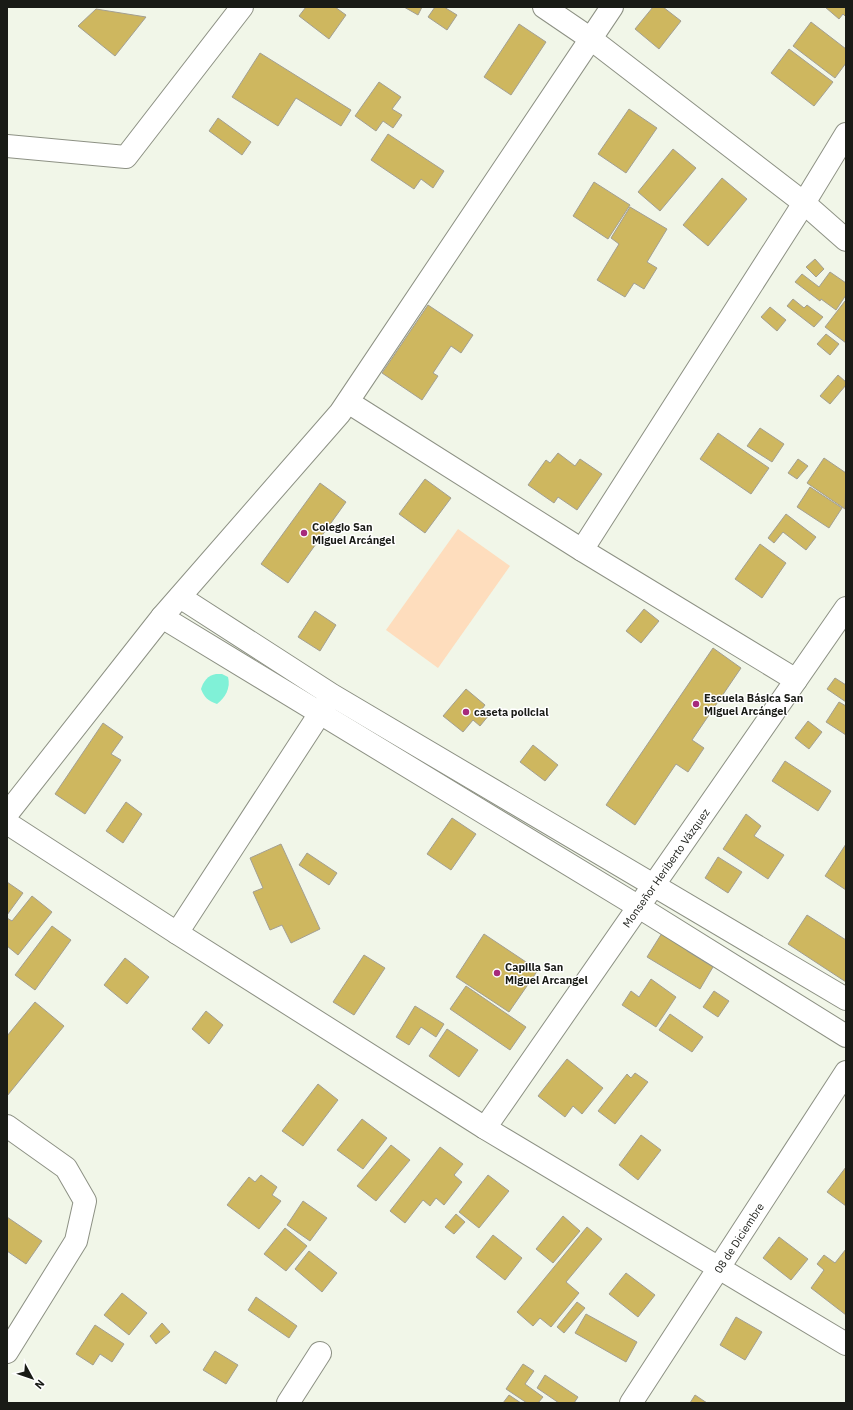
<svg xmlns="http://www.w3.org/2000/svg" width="853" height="1410" viewBox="0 0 853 1410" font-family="'IBM Plex Sans',sans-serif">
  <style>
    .green { fill: #feddbd }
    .water { fill: #80f1d7 }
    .building { fill: #ceb75f; stroke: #a39f92 }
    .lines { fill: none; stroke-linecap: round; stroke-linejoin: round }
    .minor-casing { stroke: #8d9184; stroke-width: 24 }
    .minor { stroke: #fff; stroke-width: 22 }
    .poi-dot { fill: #a6297c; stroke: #fff; stroke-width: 1.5 }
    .labels { text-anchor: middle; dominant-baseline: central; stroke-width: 3; stroke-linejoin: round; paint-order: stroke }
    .poi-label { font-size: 11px; font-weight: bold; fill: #191b16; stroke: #fff; text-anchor: start }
    .street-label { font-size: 11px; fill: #191b16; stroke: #fff }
  </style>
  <rect width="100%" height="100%" fill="#f1f6e8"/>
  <path class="green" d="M458,529L510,566L438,668L386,630Z"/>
  <path class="water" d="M216,674H222L228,677C231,688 225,698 217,704C208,701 204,697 201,689C203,682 208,675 216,674Z"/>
  <g class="building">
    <path d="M306,7H335L346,15L329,39L299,16Z"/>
    <path d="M404,7H422L418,15Z"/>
    <path d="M435,7H444L457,15L447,30L428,17Z"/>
    <path d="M653,7H663L681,21L659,49L635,29Z"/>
    <path d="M825,7H846V17L843,14L839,19Z"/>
    <path d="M96,9L146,17L115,56L78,26Z"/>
    <path d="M811,22L846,49V63L835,78L793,46Z"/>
    <path d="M519,24L546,42L511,95L484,77Z"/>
    <path d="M789,49L833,82L814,106L771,73Z"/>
    <path d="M260,53L351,110L341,126L296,98L278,126L232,97Z"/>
    <path d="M379,82L401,97L392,109L402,115L393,128L383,121L376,131L355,116Z"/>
    <path d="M629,109L657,128L626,173L598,154Z"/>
    <path d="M218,118L251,142L242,155L209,131Z"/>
    <path d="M388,134L444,171L433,188L421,179L414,189L371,160Z"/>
    <path d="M673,149L696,168L660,211L638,192Z"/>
    <path d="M722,178L747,199L708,246L683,225Z"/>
    <path d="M594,182L630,205L608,239L573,216Z"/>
    <path d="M630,207L667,229L647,262L657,268L644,289L634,283L625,297L597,280L619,244L611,238Z"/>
    <path d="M815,259L824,269L816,277L806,267Z"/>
    <path d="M830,272L846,283V295L836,310L821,299L820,301L795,282L802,274L819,287Z"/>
    <path d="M793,299L804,308L807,305L823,317L814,327L787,306Z"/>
    <path d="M845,301L846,302V343L825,327Z"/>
    <path d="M428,305L473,335L461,353L451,346L433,373L438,376L422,400L382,373Z"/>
    <path d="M770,307L786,320L777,331L761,317Z"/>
    <path d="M826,334L839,344L830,355L817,344Z"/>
    <path d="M838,375L846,382V385L830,404L820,396Z"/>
    <path d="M760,428L784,444L772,462L747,446Z"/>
    <path d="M718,433L769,468L751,494L700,459Z"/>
    <path d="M558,453L575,466L580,459L602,474L577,510L558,497L554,503L528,485L546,460L550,463Z"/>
    <path d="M824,458L846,473L845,509L807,483Z"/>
    <path d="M798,459L808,466L797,479L788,473Z"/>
    <path d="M425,479L451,498L425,533L399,514Z"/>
    <path d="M320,483L346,502L288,583L261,564Z"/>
    <path d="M810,487L842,508L829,528L797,507Z"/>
    <path d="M786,514L816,537L806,550L783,532L774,543L768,538Z"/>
    <path d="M760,544L786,563L762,598L735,579Z"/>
    <path d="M644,609L659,621L641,643L626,631Z"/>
    <path d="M315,611L336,625L320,651L298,637Z"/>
    <path d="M713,648L741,668L692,740L704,748L688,772L676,764L635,825L606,805Z"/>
    <path d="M835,678L846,685V702L827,689Z"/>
    <path d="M466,689L485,705L482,709L489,715L480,726L473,720L463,732L443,716Z"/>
    <path d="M839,702L846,706V735L826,722Z"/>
    <path d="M808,721L822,732L809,749L795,738Z"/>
    <path d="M103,723L123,737L111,754L121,760L85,814L55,794Z"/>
    <path d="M533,745L558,765L545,781L520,762Z"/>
    <path d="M785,761L831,791L818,811L772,781Z"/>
    <path d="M126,802L142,814L123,843L106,831Z"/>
    <path d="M746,814L761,826L754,836L784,855L768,879L723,849Z"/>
    <path d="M452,818L476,834L451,870L427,854Z"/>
    <path d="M281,844L320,929L291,943L282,925L270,930L253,892L263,888L250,858Z"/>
    <path d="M846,844V890L825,876Z"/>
    <path d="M307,853L337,873L329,885L299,865Z"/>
    <path d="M718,857L742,872L728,893L705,878Z"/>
    <path d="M7,882L23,893L7,915Z"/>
    <path d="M32,896L52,912L18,955L7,946V918L12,921Z"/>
    <path d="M807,915L846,940V982L788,944Z"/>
    <path d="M52,926L71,940L35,990L15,975Z"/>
    <path d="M662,933L688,949L687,951L713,967L700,989L647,957Z"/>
    <path d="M484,934L538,970L509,1012L456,977Z"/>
    <path d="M364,955L385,968L354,1015L333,1002Z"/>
    <path d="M125,958L149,977L127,1004L104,985Z"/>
    <path d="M651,979L676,997L656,1027L622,1005L631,991L639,997Z"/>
    <path d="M466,986L526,1027L510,1050L450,1009Z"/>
    <path d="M714,991L729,1001L718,1017L703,1007Z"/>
    <path d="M35,1002L64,1026L7,1096V1036Z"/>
    <path d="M415,1006L444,1024L436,1037L421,1027L409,1045L396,1037Z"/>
    <path d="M206,1011L223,1025L209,1044L192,1029Z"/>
    <path d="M670,1014L703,1037L692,1052L659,1030Z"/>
    <path d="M447,1029L478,1050L459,1077L429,1056Z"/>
    <path d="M567,1059L603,1088L582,1114L573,1106L565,1117L538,1096Z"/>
    <path d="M635,1073L648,1082L615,1124L598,1111L627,1074L631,1078Z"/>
    <path d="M318,1084L338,1100L303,1146L282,1131Z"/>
    <path d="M362,1119L387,1138L363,1169L337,1150Z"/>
    <path d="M641,1135L661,1150L638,1180L619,1165Z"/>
    <path d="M391,1145L410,1160L376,1201L357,1186Z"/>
    <path d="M440,1147L463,1164L454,1175L462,1182L444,1205L436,1198L430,1206L423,1200L405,1223L390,1211Z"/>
    <path d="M846,1167V1206L827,1192Z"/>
    <path d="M261,1175L277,1187L272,1195L281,1201L259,1229L227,1205L249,1177L255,1182Z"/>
    <path d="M488,1175L509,1191L479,1228L459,1212Z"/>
    <path d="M303,1201L327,1218L310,1241L287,1225Z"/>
    <path d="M456,1214L465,1222L454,1234L445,1227Z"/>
    <path d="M563,1216L580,1231L553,1263L536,1249Z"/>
    <path d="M7,1217L42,1241L26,1264L7,1251Z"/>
    <path d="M587,1227L602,1239L566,1282L579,1293L551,1327L540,1318L533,1326L517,1312Z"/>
    <path d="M285,1228L307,1246L286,1271L264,1254Z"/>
    <path d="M493,1235L522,1258L505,1280L476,1257Z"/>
    <path d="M779,1237L808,1259L791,1280L763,1258Z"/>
    <path d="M846,1249V1315L811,1288L824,1270L817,1264L824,1255L835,1263Z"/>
    <path d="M309,1251L337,1273L322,1292L295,1269Z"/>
    <path d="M626,1273L655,1295L638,1317L609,1294Z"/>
    <path d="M122,1293L147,1313L129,1335L104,1315Z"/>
    <path d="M256,1297L297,1326L289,1338L248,1310Z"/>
    <path d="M577,1302L585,1308L564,1333L557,1327Z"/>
    <path d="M586,1314L637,1342L626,1362L575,1333Z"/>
    <path d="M736,1317L762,1332L745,1360L720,1345Z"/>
    <path d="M162,1323L170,1332L156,1344L150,1336Z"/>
    <path d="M95,1325L124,1344L112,1362L100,1354L93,1365L76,1354Z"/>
    <path d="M215,1351L238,1365L226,1384L203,1370Z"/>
    <path d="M523,1364L534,1371L525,1384L543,1397L538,1403H527L506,1389Z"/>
    <path d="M545,1375L578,1397L574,1403H559L537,1388Z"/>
    <path d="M509,1395L521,1403H503Z"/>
    <path d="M695,1395L707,1403H690Z"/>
  </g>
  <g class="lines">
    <defs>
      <g id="minor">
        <path d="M544,7L591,39L804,203L846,240"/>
        <path d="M7,146L126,157L242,7"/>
        <path d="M348,402L582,550L796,680"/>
        <path d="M582,550L804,203L846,134"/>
        <path d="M180,597L332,695L846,999"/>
        <path d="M162,617L639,907L846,1036"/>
        <path d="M7,814L162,617L340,413L612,7"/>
        <path d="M7,823L177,933L485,1128L846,1344"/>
        <path d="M177,933L328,701"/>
        <path d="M7,1126L66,1168L85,1201L76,1241L7,1352"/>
        <path d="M485,1128L846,608"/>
        <path d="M288,1403L320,1353"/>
        <path d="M631,1403L846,1072"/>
      </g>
    </defs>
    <use href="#minor" class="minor-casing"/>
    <use href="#minor" class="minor"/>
  </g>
  <g class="poi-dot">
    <circle cx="304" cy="533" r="4"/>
    <circle cx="696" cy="704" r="4"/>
    <circle cx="466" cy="712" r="4"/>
    <circle cx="497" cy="973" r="4"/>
  </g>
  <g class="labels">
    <g class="poi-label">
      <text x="312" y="527">Colegio San<tspan x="312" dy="13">Miguel Arcángel</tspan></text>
      <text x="704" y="698">Escuela Básica San<tspan x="704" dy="13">Miguel Arcángel</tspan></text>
      <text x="474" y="712">caseta policial</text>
      <text x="505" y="967">Capilla San<tspan x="505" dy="13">Miguel Arcangel</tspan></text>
    </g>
    <g class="street-label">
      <text transform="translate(666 868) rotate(-55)">Monseñor Heriberto Vázquez</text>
      <text transform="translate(739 1238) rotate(-57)">08 de Diciembre</text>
    </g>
  </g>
  <rect width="853" height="1410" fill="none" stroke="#191b16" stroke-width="16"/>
  <g transform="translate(32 1378) rotate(130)" stroke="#ffffff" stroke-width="3" paint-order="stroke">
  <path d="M0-3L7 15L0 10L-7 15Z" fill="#191b16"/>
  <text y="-6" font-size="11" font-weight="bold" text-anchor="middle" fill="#191b16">N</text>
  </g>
</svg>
